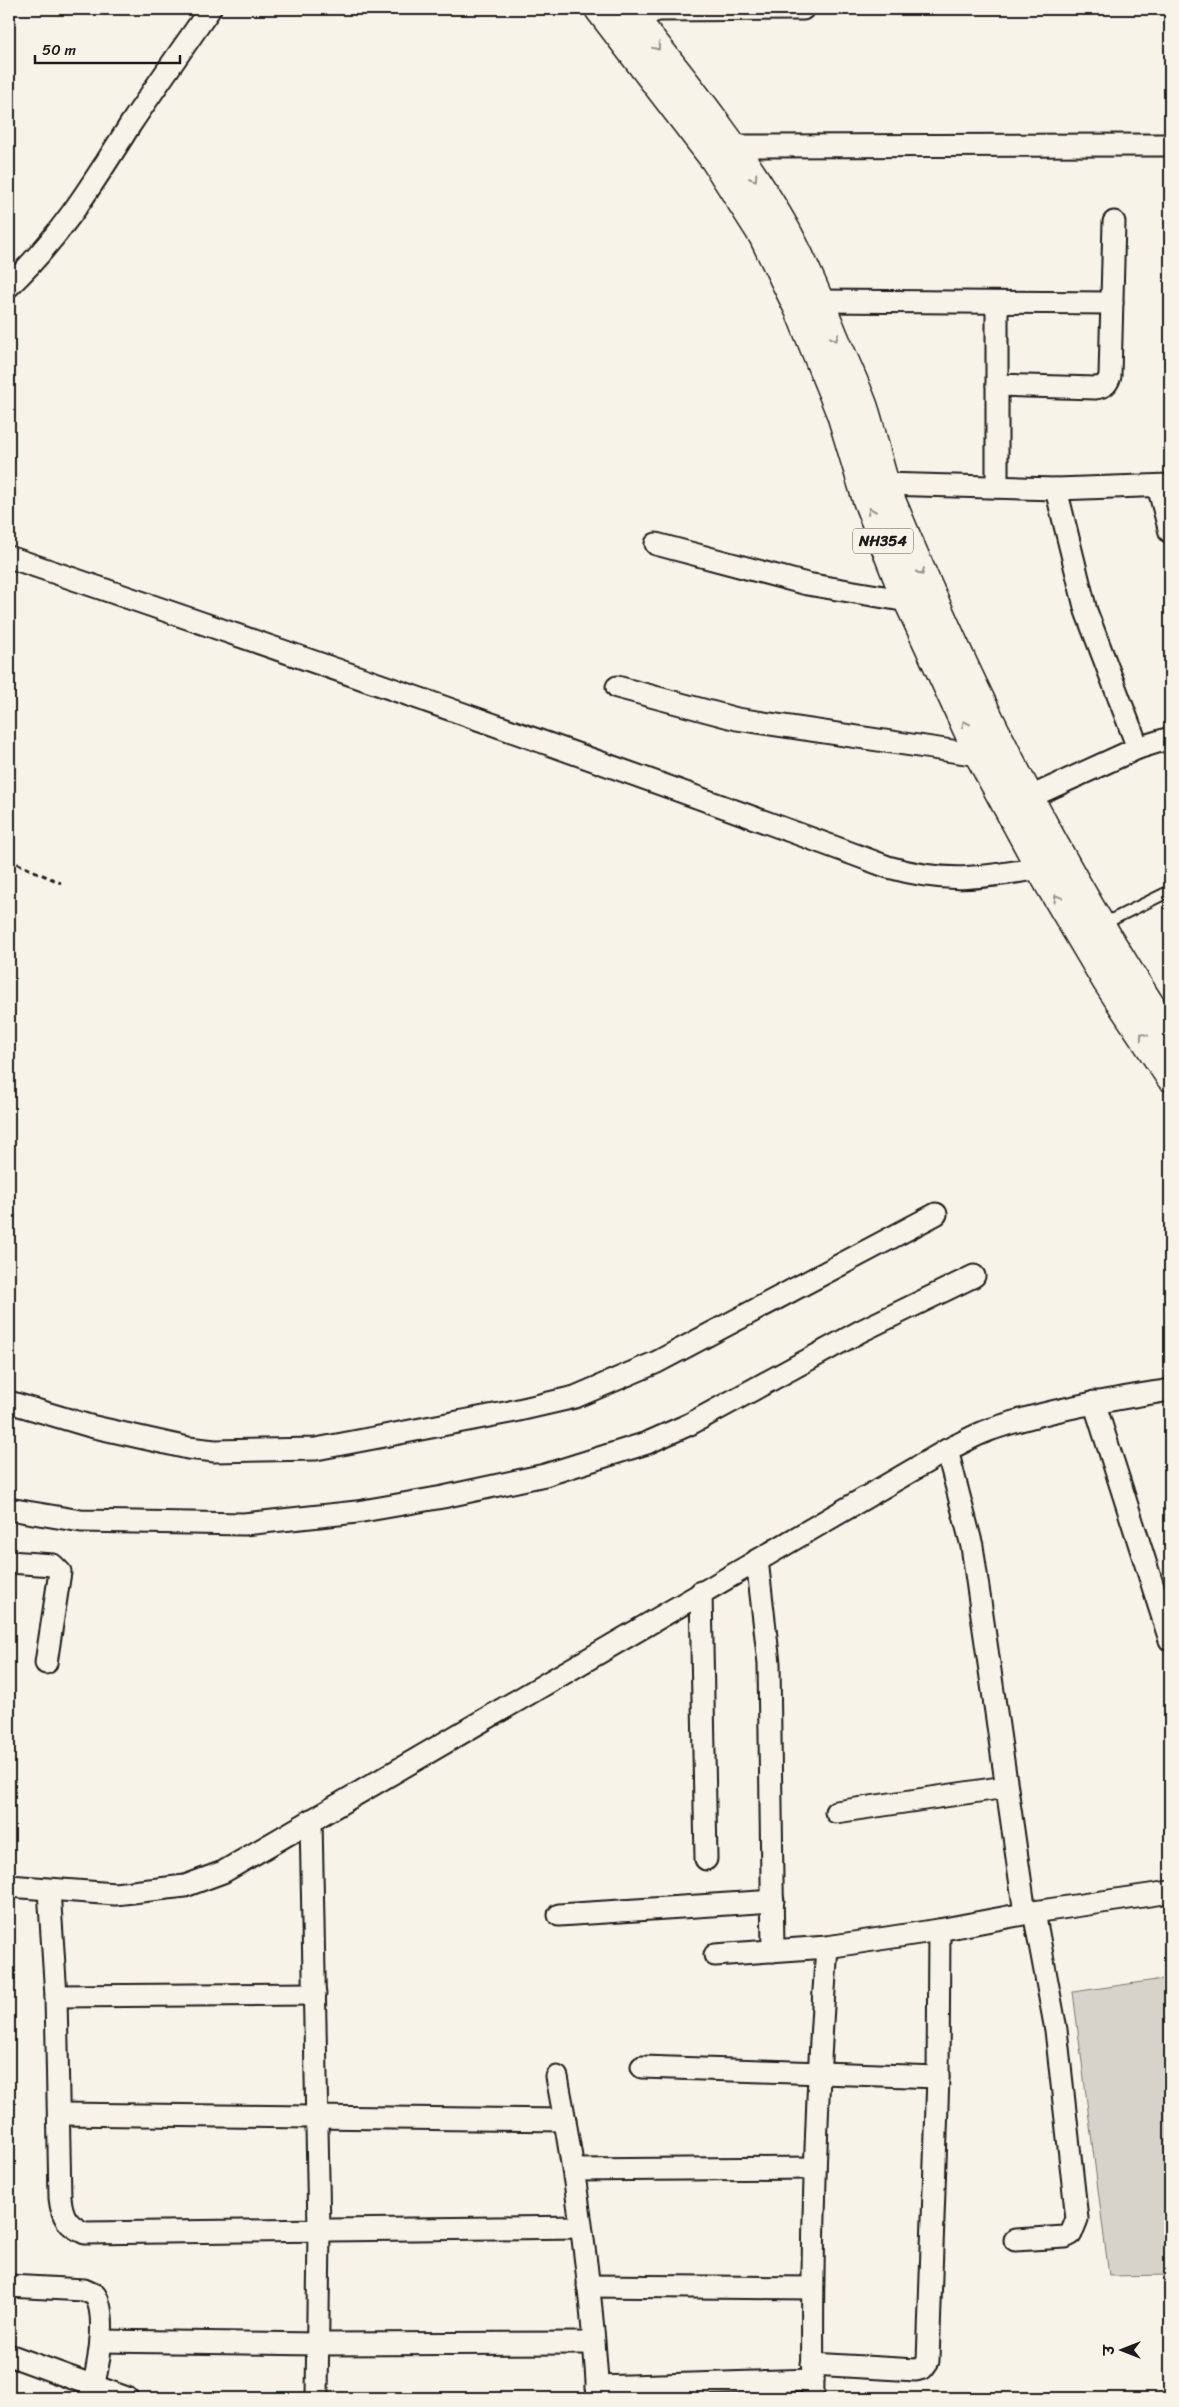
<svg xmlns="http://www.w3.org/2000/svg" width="1179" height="2407" viewBox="0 0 1179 2407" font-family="Sriracha,'Playpen Sans Deva',sans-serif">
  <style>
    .pitch { fill: #d7d3cb; stroke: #7a7874 }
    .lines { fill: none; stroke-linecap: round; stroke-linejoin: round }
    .lane-casing { stroke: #1c1c1c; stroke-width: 14 }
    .street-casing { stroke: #1c1c1c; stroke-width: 25 }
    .highway-casing { stroke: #1c1c1c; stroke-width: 31 }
    .path { stroke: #1c1c1c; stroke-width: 3; stroke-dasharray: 5 4; stroke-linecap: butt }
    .lane { stroke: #f7f3e8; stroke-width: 10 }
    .street { stroke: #f7f3e8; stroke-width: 21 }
    .highway { stroke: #f7f3e8; stroke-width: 28 }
    .oneway { stroke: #94928c }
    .labels { text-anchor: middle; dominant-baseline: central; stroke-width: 4.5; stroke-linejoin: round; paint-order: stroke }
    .shield { fill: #f7f3e8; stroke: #5e5c59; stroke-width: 1 }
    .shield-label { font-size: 15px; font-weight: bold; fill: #1c1c1c }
  </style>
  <rect width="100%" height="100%" fill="#f7f3e8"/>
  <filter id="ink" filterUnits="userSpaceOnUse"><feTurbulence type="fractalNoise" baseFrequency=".02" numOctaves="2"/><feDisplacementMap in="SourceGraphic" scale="10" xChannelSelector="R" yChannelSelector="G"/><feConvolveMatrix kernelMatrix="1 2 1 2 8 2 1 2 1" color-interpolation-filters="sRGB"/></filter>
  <g filter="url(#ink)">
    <path class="pitch" d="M1170,1978V2275L1109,2276L1073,1992Z"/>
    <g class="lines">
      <defs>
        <path id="lane" d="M1101,925L1170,891"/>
        <g id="street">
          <path d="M624,29L635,18L658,10L803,9"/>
          <path d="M733,146L1170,145"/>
          <path d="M9,286C61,236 92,185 130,125C156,86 183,48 210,9"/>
          <path d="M820,301L1112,303"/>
          <path d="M997,385L1095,388C1104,387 1107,385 1110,376L1114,222"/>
          <path d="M884,484L1056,489L1170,485"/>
          <path d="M1158,486L1170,532"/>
          <path d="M997,487V303"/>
          <path d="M1056,489L1086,611L1138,748"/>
          <path d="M656,544L807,584L908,601"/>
          <path d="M9,557C303,657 597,759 888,867C949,884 979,878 1041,868"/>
          <path d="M617,687L737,719L979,755"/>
          <path d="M1015,804L1138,748L1170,738"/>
          <path d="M9,1402L90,1426L188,1448L215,1451L316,1449L510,1412L575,1397L657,1362L936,1214"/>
          <path d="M1094,1402L1170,1640"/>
          <path d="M947,1450L972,1546L1025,1913"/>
          <path d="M9,1509L81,1521L244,1524L357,1512L443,1497L545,1475L647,1443L690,1424L861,1331L974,1276"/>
          <path d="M757,1560L769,1663L773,1951"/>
          <path d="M9,1562L53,1565L60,1572L46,1663"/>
          <path d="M701,1592L706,1859"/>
          <path d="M836,1812L1006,1787"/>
          <path d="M311,1820L319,2230L317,2398"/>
          <path d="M9,1886L115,1894L185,1886L223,1872L947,1450C962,1443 976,1434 992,1429C1050,1409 1110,1400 1170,1390"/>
          <path d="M49,1890L56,1996L60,2198C62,2216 67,2226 85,2233L580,2227"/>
          <path d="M559,1915L773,1901"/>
          <path d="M715,1955L827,1947L939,1930L1034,1912L1170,1892"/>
          <path d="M56,1996L315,1994"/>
          <path d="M642,2067L938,2077"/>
          <path d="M557,2077C577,2183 592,2291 598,2398"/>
          <path d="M60,2114L565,2120"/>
          <path d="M574,2170L815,2168"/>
          <path d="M1015,2240L1065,2237L1071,2234L1077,2219L1056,2030L1034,1912"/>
          <path d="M9,2286L84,2290L95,2295C109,2317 97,2374 90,2398"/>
          <path d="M588,2286L812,2288"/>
          <path d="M101,2341L317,2344L593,2343"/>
          <path d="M9,2355L127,2398"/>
          <path d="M812,2364L916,2370L923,2368L928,2361L938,2077L939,1930"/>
          <path d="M597,2387L813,2380"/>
          <path d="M813,2398C811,2247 816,2097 827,1947"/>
        </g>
        <g id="highway">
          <path d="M599,9L714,159L763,236L799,310L841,414L867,500L898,579L979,755L1049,884L1107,982L1170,1077"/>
          <path d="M627,9C682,78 738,146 782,223C802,258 818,297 833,334C843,358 854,381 863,405C874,436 878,470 891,500C969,688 1057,866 1170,1035"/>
        </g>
      </defs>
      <use href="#lane" class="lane-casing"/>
      <use href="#street" class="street-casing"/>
      <use href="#highway" class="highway-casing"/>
      <path class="path" d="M9,860L61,883"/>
      <use href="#lane" class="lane"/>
      <use href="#street" class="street"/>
      <use href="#highway" class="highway"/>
    </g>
    <defs><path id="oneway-chevron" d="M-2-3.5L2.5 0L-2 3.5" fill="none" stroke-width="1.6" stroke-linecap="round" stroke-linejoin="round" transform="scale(1.25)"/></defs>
    <g class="oneway">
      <use href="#oneway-chevron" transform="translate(657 47) rotate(52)"/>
      <use href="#oneway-chevron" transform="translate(754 178) rotate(58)"/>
      <use href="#oneway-chevron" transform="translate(835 338) rotate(68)"/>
      <use href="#oneway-chevron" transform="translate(871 511) rotate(-112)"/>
      <use href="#oneway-chevron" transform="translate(921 572) rotate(66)"/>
      <use href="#oneway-chevron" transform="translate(965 724) rotate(-115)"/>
      <use href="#oneway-chevron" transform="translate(1057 898) rotate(-121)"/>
      <use href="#oneway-chevron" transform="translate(1143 1036) rotate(-124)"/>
    </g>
  </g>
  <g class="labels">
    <rect class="shield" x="853" y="528.5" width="60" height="25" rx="4"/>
    <g class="shield-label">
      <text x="883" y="541">NH354</text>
    </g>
  </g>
  <rect width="1179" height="2407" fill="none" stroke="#f7f3e8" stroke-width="30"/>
  <rect x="15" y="15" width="1149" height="2377" fill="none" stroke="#1c1c1c" stroke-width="2" filter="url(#ink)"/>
  <g transform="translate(1122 2350) rotate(270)" stroke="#f7f3e8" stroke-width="4" paint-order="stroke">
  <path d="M0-4L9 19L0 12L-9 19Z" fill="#1c1c1c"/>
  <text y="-8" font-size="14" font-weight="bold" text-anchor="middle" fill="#1c1c1c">उ</text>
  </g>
  <path d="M35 55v8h145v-8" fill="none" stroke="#1c1c1c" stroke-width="2.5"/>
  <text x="42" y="55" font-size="15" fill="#1c1c1c" stroke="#f7f3e8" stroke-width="4" paint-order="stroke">50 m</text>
</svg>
